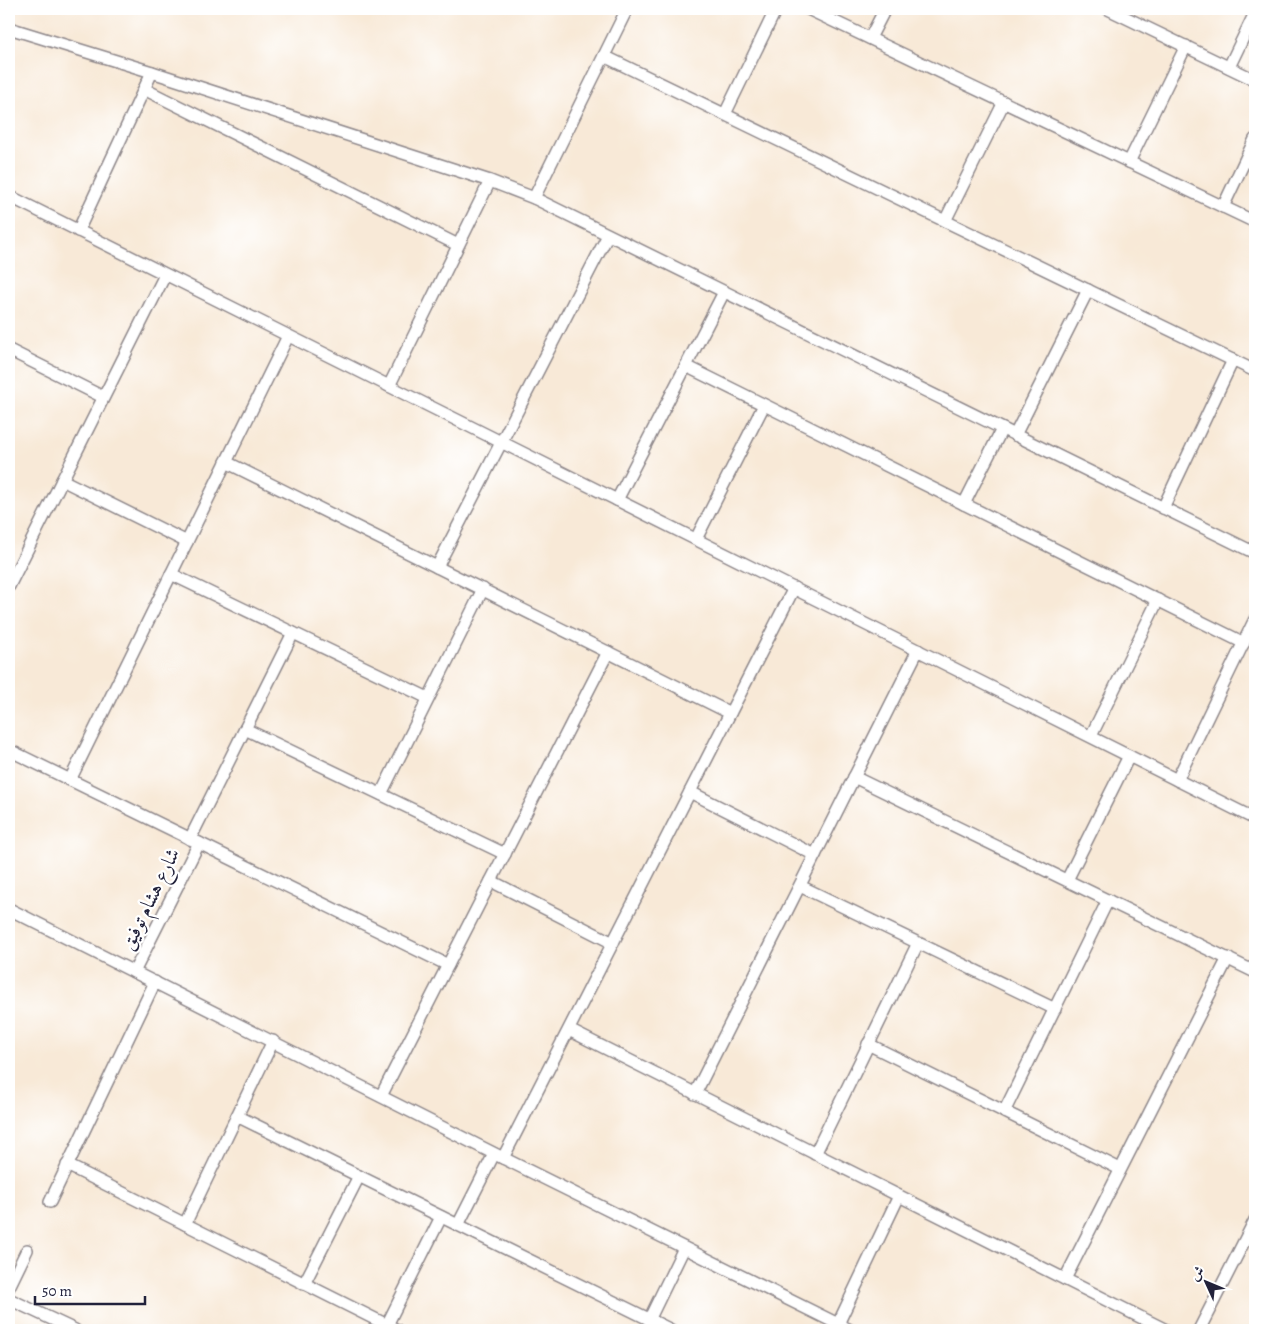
<svg xmlns="http://www.w3.org/2000/svg" width="1264" height="1339" viewBox="0 0 1264 1339" font-family="Alegreya,Amiri,serif">
  <style>
    .lines { fill: none; stroke-linecap: round; stroke-linejoin: round }
    .minor-casing { stroke: #8d8689; stroke-width: 14 }
    .minor { stroke: #fff; stroke-width: 11 }
    .labels { text-anchor: middle; dominant-baseline: central; stroke-width: 4.5; stroke-linejoin: round; paint-order: stroke }
    .street-label { font-size: 20px; fill: #22223b; stroke: #fff }
  </style>
  <rect width="100%" height="100%" fill="#fff"/>
  <filter id="ink" filterUnits="userSpaceOnUse"><feTurbulence type="fractalNoise" baseFrequency=".02" numOctaves="2"/><feDisplacementMap in="SourceGraphic" scale="10" xChannelSelector="R" yChannelSelector="G"/><feConvolveMatrix kernelMatrix="1 2 1 2 8 2 1 2 1" color-interpolation-filters="sRGB"/></filter>
  <filter id="wash" filterUnits="userSpaceOnUse"><feTurbulence type="fractalNoise" baseFrequency=".0096" numOctaves="4" result="noise"/><feDisplacementMap in="SourceGraphic" scale="20" xChannelSelector="R" yChannelSelector="G"/><feGaussianBlur stdDeviation="1.12" result="paint"/><feColorMatrix in="noise" values="0 0 0 0 0 0 0 0 0 0 0 0 0 0 0 0 0 1.4 0 .05"/><feComposite in="paint" operator="in"/></filter>
  <g filter="url(#wash)">
    <rect width="100%" height="100%" fill="#f8e9d7"/>
  </g>
  <g filter="url(#ink)">
    <g class="lines">
      <defs>
        <g id="minor">
          <path d="M808,9L1255,222"/>
          <path d="M1108,9L1255,80"/>
          <path d="M9,28L152,72L490,181L534,198L1255,553"/>
          <path d="M870,38L885,9"/>
          <path d="M604,56L1255,371"/>
          <path d="M1229,67L1255,13"/>
          <path d="M144,89L458,245"/>
          <path d="M725,114L776,9"/>
          <path d="M1129,162L1186,46"/>
          <path d="M9,196L1255,819"/>
          <path d="M534,198L627,9"/>
          <path d="M1223,207L1255,139"/>
          <path d="M945,221L1004,102"/>
          <path d="M78,231L152,72"/>
          <path d="M9,350L103,397"/>
          <path d="M686,366L1244,643"/>
          <path d="M389,386L490,181"/>
          <path d="M1015,435L1088,290"/>
          <path d="M226,462L730,713"/>
          <path d="M62,480L187,542"/>
          <path d="M617,500L724,292"/>
          <path d="M964,504L1002,429"/>
          <path d="M1163,508L1233,360"/>
          <path d="M696,539L764,405"/>
          <path d="M437,567L608,235"/>
          <path d="M171,574L428,698"/>
          <path d="M9,586L165,275"/>
          <path d="M245,729L505,854"/>
          <path d="M1091,736L1158,600"/>
          <path d="M9,750L448,965"/>
          <path d="M854,777L1255,972"/>
          <path d="M70,780L288,336"/>
          <path d="M1177,780L1255,619"/>
          <path d="M690,792L815,855"/>
          <path d="M381,794L483,589"/>
          <path d="M190,839L293,633"/>
          <path d="M1067,880L1129,756"/>
          <path d="M491,881L613,943"/>
          <path d="M800,886L1055,1009"/>
          <path d="M9,909L503,1158L850,1330"/>
          <path d="M134,972L199,843"/>
          <path d="M569,1030L1166,1330"/>
          <path d="M868,1044L1120,1169"/>
          <path d="M695,1094L918,650"/>
          <path d="M381,1096L608,652"/>
          <path d="M1004,1112L1108,900"/>
          <path d="M237,1116L671,1330"/>
          <path d="M815,1154L918,943"/>
          <path d="M503,1158L794,588"/>
          <path d="M67,1165L397,1330"/>
          <path d="M50,1202L155,982"/>
          <path d="M185,1224L273,1041"/>
          <path d="M458,1225L494,1154"/>
          <path d="M1065,1279L1228,958"/>
          <path d="M304,1284L359,1176"/>
          <path d="M9,1287L27,1250"/>
          <path d="M9,1299L75,1330"/>
          <path d="M649,1320L684,1248"/>
          <path d="M838,1324L899,1196"/>
          <path d="M387,1325L441,1217"/>
          <path d="M1199,1330L1255,1220"/>
        </g>
      </defs>
      <use href="#minor" class="minor-casing"/>
      <use href="#minor" class="minor"/>
    </g>
  </g>
  <g class="labels">
    <g class="street-label">
      <text transform="translate(150 899) rotate(-64)">شارع هشام توفيق</text>
    </g>
  </g>
  <rect width="1264" height="1339" fill="none" stroke="#fff" stroke-width="30"/>
  <g transform="translate(1206 1282) rotate(314)" stroke="#ffffff" stroke-width="4" paint-order="stroke">
  <path d="M0-4L9 19L0 12L-9 19Z" fill="#22223b"/>
  <text y="-8" font-size="14" font-weight="bold" text-anchor="middle" fill="#22223b">ش</text>
  </g>
  <path d="M35 1296v8h110v-8" fill="none" stroke="#22223b" stroke-width="2.5"/>
  <text x="42" y="1296" font-size="15" fill="#22223b" stroke="#ffffff" stroke-width="4" paint-order="stroke">50 m</text>
</svg>
